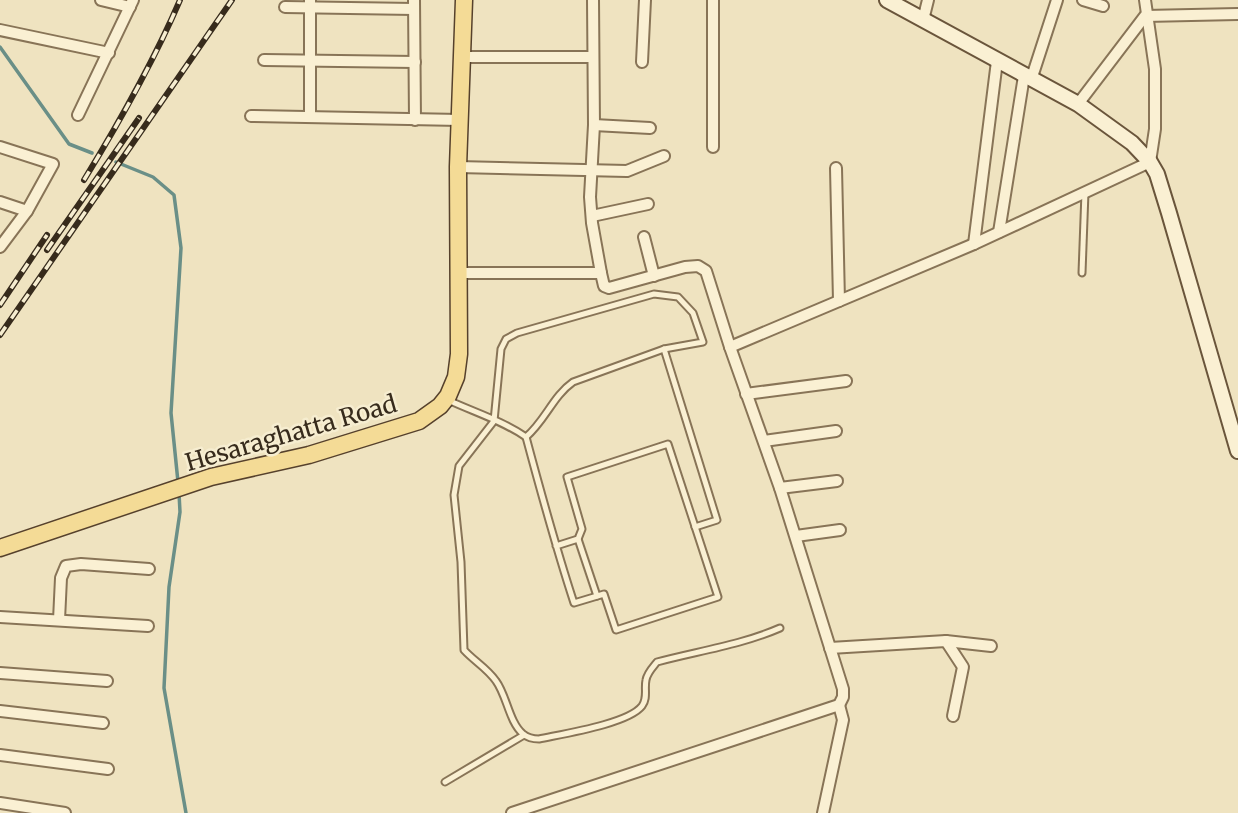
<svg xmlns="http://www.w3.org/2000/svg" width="1238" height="813" viewBox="0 0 1238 813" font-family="Merriweather,serif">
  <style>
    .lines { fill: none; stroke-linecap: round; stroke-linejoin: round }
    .stream { stroke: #6a8f87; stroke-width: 3.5 }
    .lane-casing { stroke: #887457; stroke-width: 9 }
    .street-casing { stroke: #887457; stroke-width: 14 }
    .secondary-casing { stroke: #6a553b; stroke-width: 18 }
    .primary-casing { stroke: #56412c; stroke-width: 19 }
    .lane { stroke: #faf0d3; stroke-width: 5 }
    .street { stroke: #faf0d3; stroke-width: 10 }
    .secondary { stroke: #faf0d3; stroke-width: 14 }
    .primary { stroke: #f4db96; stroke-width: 16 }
    .rail-casing { stroke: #372b1c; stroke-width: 6 }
    .rail { stroke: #f6edd0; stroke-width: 3.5; stroke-dasharray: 10; stroke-linecap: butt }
    .labels { text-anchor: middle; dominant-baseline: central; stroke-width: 5; stroke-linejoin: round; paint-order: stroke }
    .street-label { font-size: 24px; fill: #372b1c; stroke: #f6edd0 }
  </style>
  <rect width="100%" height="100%" fill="#efe3c0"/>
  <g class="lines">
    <g class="stream">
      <path d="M0,47L69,144L92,153"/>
      <path d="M116,162L153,177L174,195L181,248L171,413L178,482"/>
      <path d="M179,493L180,512L169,587L164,688L186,813"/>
    </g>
    <defs>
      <g id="lane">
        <path d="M1082,273L1085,192"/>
        <path d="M664,349L717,520L695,527"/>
        <path d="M448,400C474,412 503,421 526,437C545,421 553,396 573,382L664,349L703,342L693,313L678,297L654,294L517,333L506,339L501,349L494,421L459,466L454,495L461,562L464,650C474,661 487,668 496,681C507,696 509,722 523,734C528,738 533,739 539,739C562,734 628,724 642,706C648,698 644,689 646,680C647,673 653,667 657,662C698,651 741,645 780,628"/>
        <path d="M526,437C541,493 556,548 574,603L604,594L616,630L718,597L668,444L567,477L582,529L578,539L556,546"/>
        <path d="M578,539L597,596"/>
        <path d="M445,782L524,735"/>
      </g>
      <g id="street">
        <path d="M101,0L130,7"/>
        <path d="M310,0V116"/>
        <path d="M414,0L415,120"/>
        <path d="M593,0L594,125L590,197L592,223L601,273"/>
        <path d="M1083,0L1103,6"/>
        <path d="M285,7L414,9"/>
        <path d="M923,20L928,0"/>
        <path d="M0,30L109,53"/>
        <path d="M464,57H592"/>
        <path d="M264,60L415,62"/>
        <path d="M642,62L645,0"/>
        <path d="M1031,80L1057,0"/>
        <path d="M1078,104L1145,16L1238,14"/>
        <path d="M78,115L133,0"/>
        <path d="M251,116L460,120"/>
        <path d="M594,125L650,128"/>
        <path d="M0,147L53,164L27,211L0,247"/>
        <path d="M713,147V0"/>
        <path d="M458,167L627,171L664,156"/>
        <path d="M836,168L839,301"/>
        <path d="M0,202L27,211"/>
        <path d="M592,216L648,204"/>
        <path d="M999,232L1024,76"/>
        <path d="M644,237L654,276"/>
        <path d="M974,244L997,61"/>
        <path d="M460,273H601L604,286L609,288L685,267L698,266L706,271L730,347L780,488L843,689V697L839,705L512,813"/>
        <path d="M730,347L974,244L1150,162L1155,129V69L1145,0"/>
        <path d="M746,394L846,381"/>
        <path d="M764,441L836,431"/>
        <path d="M780,488L837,481"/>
        <path d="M796,536L840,530"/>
        <path d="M0,617L148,626"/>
        <path d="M59,620L61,578L66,566L81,564L149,569"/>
        <path d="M946,641L963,667L953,716"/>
        <path d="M830,648L946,641L991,646"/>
        <path d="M0,673L107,681"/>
        <path d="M0,711L103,723"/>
        <path d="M0,755L108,769"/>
        <path d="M0,803L65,813"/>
        <path d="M823,813L843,720L839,705"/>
      </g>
      <path id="secondary" d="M887,0L1078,104L1132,143L1150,162L1157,174L1169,213L1238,451"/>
      <path id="primary" d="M0,548L211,477L309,455L419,421L440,406L448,396L456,377L459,354L458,167L464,0"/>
    </defs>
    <use href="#lane" class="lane-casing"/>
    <use href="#street" class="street-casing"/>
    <use href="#secondary" class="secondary-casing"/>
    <use href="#primary" class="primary-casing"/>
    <use href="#lane" class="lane"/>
    <use href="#street" class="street"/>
    <use href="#secondary" class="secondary"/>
    <use href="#primary" class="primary"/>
    <defs>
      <g id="rail">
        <path d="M84,180C120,121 153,63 180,0"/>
        <path d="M47,250L139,118"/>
        <path d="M0,305L47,235"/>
        <path d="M0,335L232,0"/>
      </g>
    </defs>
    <use href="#rail" class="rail-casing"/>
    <use href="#rail" class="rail"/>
  </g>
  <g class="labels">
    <g class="street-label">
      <text transform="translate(291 433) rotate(-16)">Hesaraghatta Road</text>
    </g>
  </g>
</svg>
